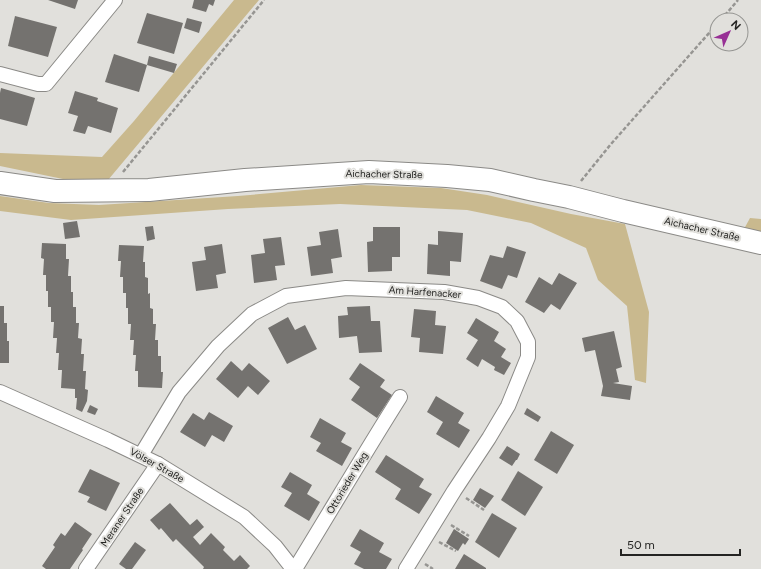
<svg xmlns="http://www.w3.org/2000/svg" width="761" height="569" viewBox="0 0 761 569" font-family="Figtree,sans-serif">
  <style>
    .green { fill: #c9b98e }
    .building { fill: #74726f }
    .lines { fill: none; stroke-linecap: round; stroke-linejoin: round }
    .minor-casing { stroke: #8b8a87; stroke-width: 16 }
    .primary-casing { stroke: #8b8a87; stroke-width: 24 }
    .path { stroke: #969592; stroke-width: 2.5; stroke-dasharray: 4 2; stroke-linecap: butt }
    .minor { stroke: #fff; stroke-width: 14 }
    .primary { stroke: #fff; stroke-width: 22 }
    .labels { text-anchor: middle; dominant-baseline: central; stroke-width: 4; stroke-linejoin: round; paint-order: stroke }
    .street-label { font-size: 10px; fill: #242422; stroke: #e1e0dc }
  </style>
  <rect width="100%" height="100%" fill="#e1e0dc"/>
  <g class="green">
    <path d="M234,0H259L108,180L63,179L0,166V153L102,157L134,121Z"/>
    <path d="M361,185L441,188L487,195L571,214L625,224L649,312L646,383L635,380L627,306L598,280L586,248L531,223L467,210L340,204L228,209L71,220L0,211V196L49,203L99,205L238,196Z"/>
    <path d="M750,218L761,219V233L744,229Z"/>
  </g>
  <g class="building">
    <path d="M48,0H78L75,9Z"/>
    <path d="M194,0H215L213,6L209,4L206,12L192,8Z"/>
    <path d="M147,13L183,23L174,54L137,43Z"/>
    <path d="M15,16L57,27L48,57L8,46Z"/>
    <path d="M187,18L202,22L199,33L184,28Z"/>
    <path d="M114,54L147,65L139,92L105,82Z"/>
    <path d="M149,56L177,64L174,73L147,65Z"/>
    <path d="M1,88L35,98L27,126L0,119V93Z"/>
    <path d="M75,91L98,98L97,101L118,108L111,133L88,126L85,134L73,131L78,116L68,113Z"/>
    <path d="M77,221L80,237L65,239L63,223Z"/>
    <path d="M153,226L155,239L147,241L145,227Z"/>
    <path d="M373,227H400V257H392V271L368,272L367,242L373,241Z"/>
    <path d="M338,229L342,257L331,259L333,273L311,276L307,247L321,245L319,232Z"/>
    <path d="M438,231L463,233L461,262L450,261V276L427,274L428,244L438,245Z"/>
    <path d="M281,237L285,265L275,266L277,280L254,283L251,255L265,253L263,239Z"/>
    <path d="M42,243L66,244V259H69L68,276H71V292H73V307H76V323H79L78,338L82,339L81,354H84L83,371H86L85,389L88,390L87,401L82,412L76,409L77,398H75V389L61,388L62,370H58L59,353H56L57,338H53L54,322H51V307H48V291H46V275H43L44,259L41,258Z"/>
    <path d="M222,244L226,273L216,275L218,288L196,291L192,262L206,260L204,247Z"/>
    <path d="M119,245L144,246L143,262H145V277L148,278V294L150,293V308L153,309V324H156L155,340H158V356H161V372H163L162,388L138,387V371H135L136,355H133L134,340H130L131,324H128V308H126V293H123V277H120L121,261H118Z"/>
    <path d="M507,246L526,252L517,278L508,275L502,289L480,281L490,255L503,258Z"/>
    <path d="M559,273L577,283L560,310L551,304L544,313L525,302L539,277L552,285Z"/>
    <path d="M0,306H4V323H7V341H9V363H0Z"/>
    <path d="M370,306L371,321H380L382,352L359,353L357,336L339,338L338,316L348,315L347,307Z"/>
    <path d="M414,309L436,311L435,325L446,326L443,354L419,352L420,338L411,337Z"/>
    <path d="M288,317L295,330L305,325L317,349L287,364L268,328Z"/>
    <path d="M476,318L499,332L494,341L506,349L501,357L511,363L504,375L494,370L495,367L482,359L478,367L466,359L478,340L467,333Z"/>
    <path d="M614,331L622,367L616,369L619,382L613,383L632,386L630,400L601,396L603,386L595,350L585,352L582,338Z"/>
    <path d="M231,361L242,371L249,363L270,381L258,395L248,386L238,398L216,379Z"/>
    <path d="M360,363L385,380L380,387L392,395L377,418L351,400L360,387L349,379Z"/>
    <path d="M436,396L464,413L458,423L470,430L459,448L436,434L443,422L427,412Z"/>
    <path d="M90,405L98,409L95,415L87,412Z"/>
    <path d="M527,408L541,417L538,422L524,414Z"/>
    <path d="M209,412L233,426L224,442L212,435L205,447L180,432L193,413L204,420Z"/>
    <path d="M320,418L346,433L341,442L352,448L342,466L316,451L321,443L310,437Z"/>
    <path d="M551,431L574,445L557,474L534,460Z"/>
    <path d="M507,446L520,454L517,460H516L512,466L499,458Z"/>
    <path d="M386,455L424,479L419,487L432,494L419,514L395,499L401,489L375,472Z"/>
    <path d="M90,469L120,483L106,511L87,502L90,497L78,492Z"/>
    <path d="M518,471L543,487L525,516L501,500Z"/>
    <path d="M290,472L312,485L307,494L320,502L309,521L284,506L292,493L281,487Z"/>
    <path d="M480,488L494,496L485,508L473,500Z"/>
    <path d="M170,503L190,525L197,519L204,527L193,537L200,545L211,533L225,547L223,550L234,561L240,555L250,566L247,569H203L204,567L176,539L173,542L161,528L159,530L150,520Z"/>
    <path d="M492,513L517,528L499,558L475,542Z"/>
    <path d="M75,522L92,534L82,549L83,550L70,569H46L42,566L55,547L53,545L61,533L65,536Z"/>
    <path d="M360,529L384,543L379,552L392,559L386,569H364L354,564L361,552L350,546Z"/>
    <path d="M454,529L469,539L465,545L463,543L458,551L446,543Z"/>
    <path d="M135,542L146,550L132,569H126L119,564Z"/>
    <path d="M464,554L486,568V569H455Z"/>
  </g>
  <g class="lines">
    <defs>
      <g id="minor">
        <path d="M0,74L38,84H46L115,0"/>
        <path d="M0,392L108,440L158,464L244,517L275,546L293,569"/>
        <path d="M141,455L179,392L218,346L252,314L286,296L346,288L444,292L478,298L502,307L517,321L528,342V357L508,406L489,438L454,491L406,569"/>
        <path d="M86,569L158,464"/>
        <path d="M295,569C330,512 364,454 400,397"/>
      </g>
      <path id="primary" d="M0,183L55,191L149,190L245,180L369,172L447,176L490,180L534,190L569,197L623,211L761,243"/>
    </defs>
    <use href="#minor" class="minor-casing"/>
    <use href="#primary" class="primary-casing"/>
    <g class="path">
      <path d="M721,20L738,0"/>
      <path d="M123,172L264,0"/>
      <path d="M581,181L611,144L717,24"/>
      <path d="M466,498L484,510"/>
      <path d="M451,525L469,536"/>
      <path d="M439,542L456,551"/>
      <path d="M425,564L433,569"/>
    </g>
    <use href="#minor" class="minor"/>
    <use href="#primary" class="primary"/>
  </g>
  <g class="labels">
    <g class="street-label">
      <text transform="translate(384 174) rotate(1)">Aichacher Straße</text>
      <text transform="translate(702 229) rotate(13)">Aichacher Straße</text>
      <text transform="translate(425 292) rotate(4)">Am Harfenacker</text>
      <text transform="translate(157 465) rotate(29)">Völser Straße</text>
      <text transform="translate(347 483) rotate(-59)">Ottorieder Weg</text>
      <text transform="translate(122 517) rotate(-56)">Meraner Straße</text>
    </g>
  </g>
  <g transform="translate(729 32) rotate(45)"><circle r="19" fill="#e1e0dc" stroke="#959592"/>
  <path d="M0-3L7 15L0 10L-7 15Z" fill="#973095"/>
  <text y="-6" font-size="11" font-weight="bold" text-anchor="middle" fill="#242422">N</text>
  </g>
  <path d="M621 549v6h119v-6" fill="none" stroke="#242422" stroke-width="2"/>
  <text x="627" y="549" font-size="12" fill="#242422" stroke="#e1e0dc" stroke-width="3" paint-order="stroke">50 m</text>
</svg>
